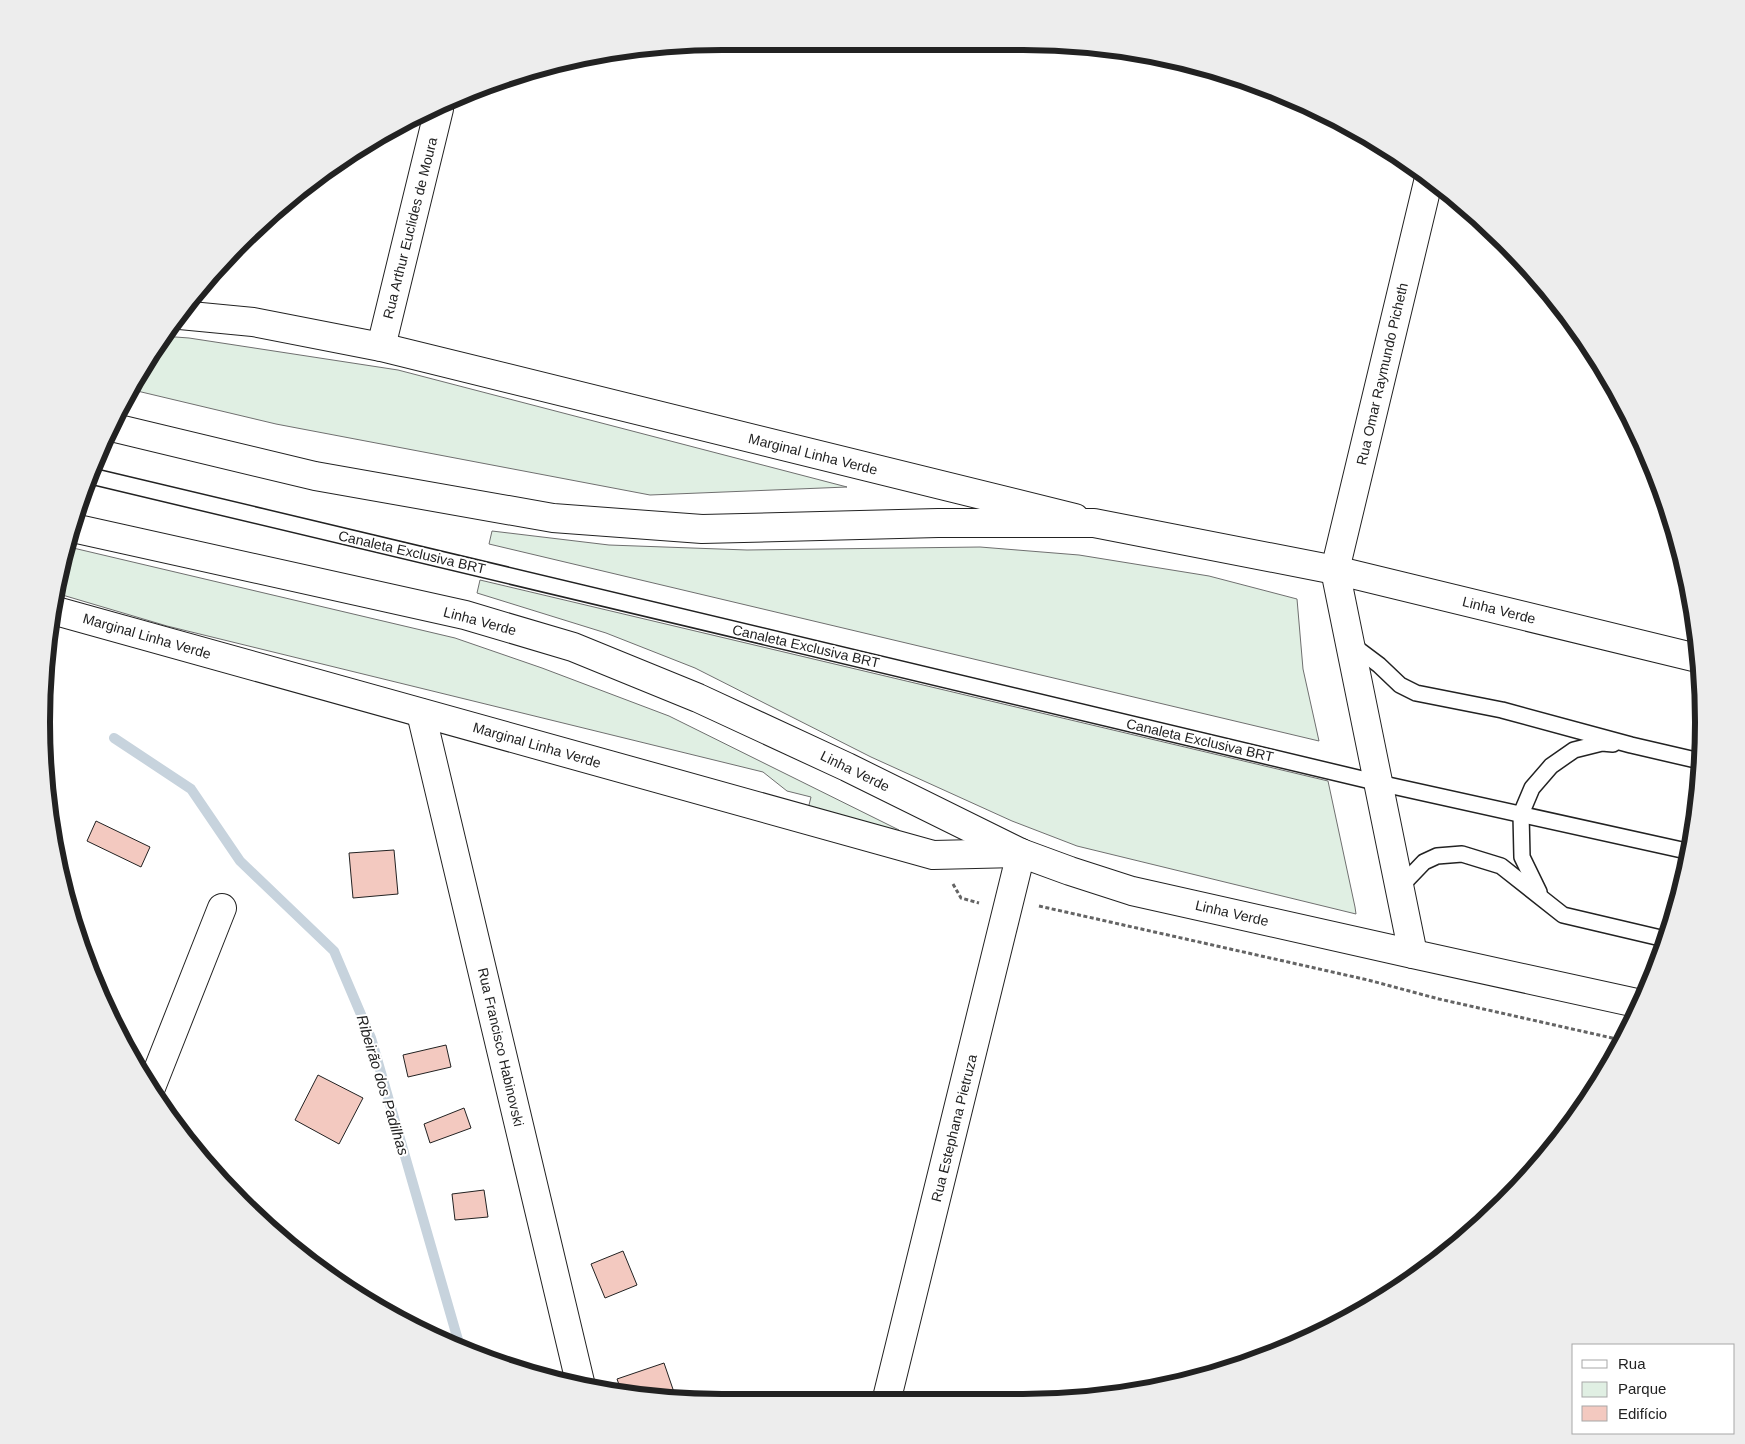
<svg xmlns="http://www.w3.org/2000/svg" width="1745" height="1444" viewBox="0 0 1745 1444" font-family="Helvetica,sans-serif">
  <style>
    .green { fill: #e0efe3; stroke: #6f6f6f }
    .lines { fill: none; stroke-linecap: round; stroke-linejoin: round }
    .stream { stroke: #c7d3dd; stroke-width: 10 }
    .building { fill: #f3c9c0; stroke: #222 }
    .service-casing { stroke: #222; stroke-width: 18 }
    .minor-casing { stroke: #222; stroke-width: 30 }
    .secondary-casing { stroke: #222; stroke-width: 30 }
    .trunk-casing { stroke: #222; stroke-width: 30 }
    .path { stroke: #646464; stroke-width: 3; stroke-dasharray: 4 2.5; stroke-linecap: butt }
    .service { stroke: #fff; stroke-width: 15 }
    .minor { stroke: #fff; stroke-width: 28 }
    .secondary { stroke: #fff; stroke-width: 28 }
    .trunk { stroke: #fff; stroke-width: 28 }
    .labels { text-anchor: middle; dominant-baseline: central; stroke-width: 4; stroke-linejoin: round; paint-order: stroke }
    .street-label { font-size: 14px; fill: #222; stroke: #fff }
    .water-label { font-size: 15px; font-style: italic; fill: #222; stroke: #fff }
    .rim { fill: none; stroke: #222; stroke-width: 6 }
  </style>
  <rect width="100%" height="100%" fill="#fff"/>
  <g class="green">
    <path d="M162,336L189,338L398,370L847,487L650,495L276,424L133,390L156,344Z"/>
    <path d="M492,531L609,545L747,550L980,547L1079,555L1209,576L1297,599L1303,669L1319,741L489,544Z"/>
    <path d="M69,547L455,638L542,668L669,716L899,830L898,836L807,813L811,797L787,791L763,772L167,626L59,594Z"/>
    <path d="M480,580L1328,781L1355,907L1356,914L1077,846L1012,821L871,757L695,668L606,633L477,593Z"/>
  </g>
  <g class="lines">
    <path class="stream" d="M114,738L191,789L240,861L334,951L371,1038L460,1347"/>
  </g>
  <g class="building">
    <path d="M96,821L150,847L141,867L87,841Z"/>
    <path d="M394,850L398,894L353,898L349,853Z"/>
    <path d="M446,1045L451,1067L408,1077L403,1055Z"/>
    <path d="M318,1075L363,1098L339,1144L295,1120Z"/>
    <path d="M464,1108L471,1128L430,1143L424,1124Z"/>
    <path d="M484,1190L488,1217L455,1220L452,1194Z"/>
    <path d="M623,1251L637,1285L605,1298L591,1264Z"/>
    <path d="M664,1363L677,1401L621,1390L617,1379Z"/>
  </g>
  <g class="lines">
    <defs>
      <g id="service">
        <path d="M91,476L1379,783L1691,852"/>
        <path d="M1351,644L1379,665L1400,685L1416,693L1502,710L1631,745L1700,761"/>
        <path d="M1400,887L1424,862L1437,856L1462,854L1501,866L1563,915L1665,939"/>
        <path d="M1539,892L1522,857L1521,814L1532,788L1551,766L1574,750L1602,743L1613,744"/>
      </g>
      <g id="minor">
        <path d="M381,347L439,109"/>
        <path d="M421,713L580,1382"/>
        <path d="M150,1090L222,908"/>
        <path d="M886,1402L1021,853"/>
      </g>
      <g id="secondary">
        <path d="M180,315L253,322L381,347L1075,518"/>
        <path d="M56,611L933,855L1021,853"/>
        <path d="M1413,954L1335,570L1429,178"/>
      </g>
      <g id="trunk">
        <path d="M115,428L315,476L553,518L702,529L938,523H1094L1335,570L1697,658"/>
        <path d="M73,528L465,615L573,647L698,698L847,767L1021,853L1070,871L1132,891L1413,954L1641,1004"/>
      </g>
    </defs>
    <use href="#service" class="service-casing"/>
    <use href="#minor" class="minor-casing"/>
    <use href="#secondary" class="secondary-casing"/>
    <use href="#trunk" class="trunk-casing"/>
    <g class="path">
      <path d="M953,884L961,898L979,903"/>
      <path d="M1039,906L1368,980L1439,999L1621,1040"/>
    </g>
    <use href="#service" class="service"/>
    <use href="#minor" class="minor"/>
    <use href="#secondary" class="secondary"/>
    <use href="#trunk" class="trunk"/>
  </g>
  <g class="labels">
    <g class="street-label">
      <text transform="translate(410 228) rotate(-76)">Rua Arthur Euclides de Moura</text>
      <text transform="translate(1382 374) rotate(-77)">Rua Omar Raymundo Picheth</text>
      <text transform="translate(813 454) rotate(14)">Marginal Linha Verde</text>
      <text transform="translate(412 552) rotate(13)">Canaleta Exclusiva BRT</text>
      <text transform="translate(1499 610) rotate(14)">Linha Verde</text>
      <text transform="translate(480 621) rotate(15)">Linha Verde</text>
      <text transform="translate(147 636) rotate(16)">Marginal Linha Verde</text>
      <text transform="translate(806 646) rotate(13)">Canaleta Exclusiva BRT</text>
      <text transform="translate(1200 740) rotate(13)">Canaleta Exclusiva BRT</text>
      <text transform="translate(537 745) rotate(16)">Marginal Linha Verde</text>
      <text transform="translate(855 771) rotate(26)">Linha Verde</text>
      <text transform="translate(1232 913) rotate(13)">Linha Verde</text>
      <text transform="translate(501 1047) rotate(77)">Rua Francisco Habinovski</text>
      <text transform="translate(954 1128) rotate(-76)">Rua Estephana Pietruza</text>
    </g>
    <g class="water-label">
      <text transform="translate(383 1085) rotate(73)">Ribeirão dos Padilhas</text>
    </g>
  </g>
  <path d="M0 0H1745V1444H0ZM722 50H1023A672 672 0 0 1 1695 722V722A672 672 0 0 1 1023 1394H722A672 672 0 0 1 50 722V722A672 672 0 0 1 722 50Z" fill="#ededed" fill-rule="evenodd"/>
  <path class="rim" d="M722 50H1023A672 672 0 0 1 1695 722V722A672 672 0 0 1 1023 1394H722A672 672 0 0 1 50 722V722A672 672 0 0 1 722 50Z"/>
  <rect x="1572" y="1344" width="162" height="90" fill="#ffffff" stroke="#a7a7a7"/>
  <rect x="1582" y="1360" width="25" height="8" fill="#ffffff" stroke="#a7a7a7"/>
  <text x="1618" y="1369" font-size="15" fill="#222222">Rua</text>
  <rect x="1582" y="1382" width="25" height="15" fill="#e0efe3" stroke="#a7a7a7"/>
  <text x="1618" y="1394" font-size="15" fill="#222222">Parque</text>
  <rect x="1582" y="1406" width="25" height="15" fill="#f3c9c0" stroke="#a7a7a7"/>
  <text x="1618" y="1419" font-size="15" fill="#222222">Edifício</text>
</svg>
